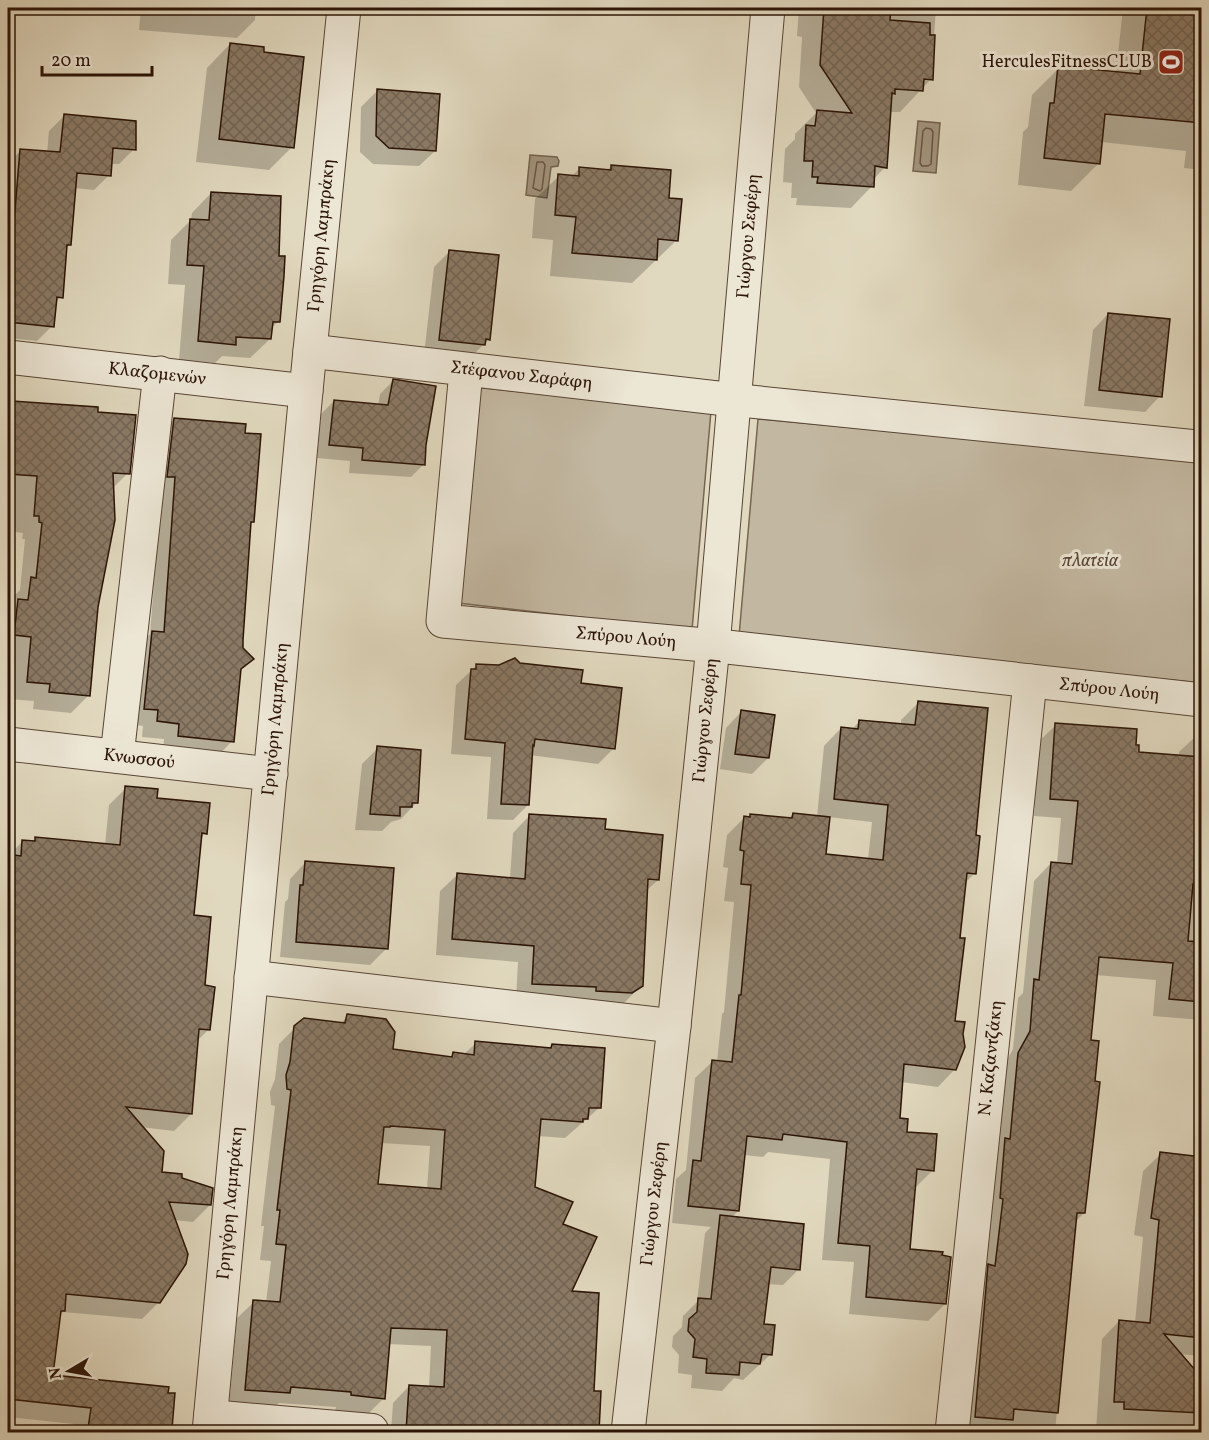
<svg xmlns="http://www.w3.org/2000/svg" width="1209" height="1440" viewBox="0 0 1209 1440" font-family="Vollkorn,serif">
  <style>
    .park { fill: #c2b7a0; stroke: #776553; stroke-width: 1.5 }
    .water { fill: #a39680; stroke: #73624f; stroke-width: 1.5 }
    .shadow { fill: #0003; fill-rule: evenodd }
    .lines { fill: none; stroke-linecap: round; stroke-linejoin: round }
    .shore { stroke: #685443; stroke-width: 1.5 }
    .building { fill: url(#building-cross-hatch); stroke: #2c1306; stroke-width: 1.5; fill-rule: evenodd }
    .pedestrian-casing { stroke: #594434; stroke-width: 34 }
    .minor-casing { stroke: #594434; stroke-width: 35 }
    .pedestrian { stroke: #ece6d5; stroke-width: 32 }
    .minor { stroke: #ece6d5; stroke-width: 33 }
    .labels { text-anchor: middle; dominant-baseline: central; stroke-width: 6; stroke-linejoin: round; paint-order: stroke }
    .poi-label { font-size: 18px; fill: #2c1306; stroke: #ece6d5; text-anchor: end }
    .street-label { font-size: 18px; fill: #2c1306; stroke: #ece6d5 }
    .park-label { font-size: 18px; font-style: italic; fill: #594434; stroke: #ece6d5 }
  </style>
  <defs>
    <pattern id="building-cross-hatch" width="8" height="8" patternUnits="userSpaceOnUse" patternTransform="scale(1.5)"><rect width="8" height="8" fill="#8a7a66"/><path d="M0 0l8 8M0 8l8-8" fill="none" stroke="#716352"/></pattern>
  </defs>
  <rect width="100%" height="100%" fill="#e1d9bf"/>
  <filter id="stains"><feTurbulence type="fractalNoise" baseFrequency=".00333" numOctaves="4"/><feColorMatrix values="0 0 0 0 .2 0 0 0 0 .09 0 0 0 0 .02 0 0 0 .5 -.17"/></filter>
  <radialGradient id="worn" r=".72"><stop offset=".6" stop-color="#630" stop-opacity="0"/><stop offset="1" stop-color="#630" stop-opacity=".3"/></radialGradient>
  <g class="park">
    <path d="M474,387L711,411L692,630L458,603Z"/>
    <path d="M758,419L1201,460V683L739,636Z"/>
  </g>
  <g class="water">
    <path d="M918,121L940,123L936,173L913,171Z"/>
    <path d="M530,155L557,157L559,161L558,166L551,167L547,198L526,195Z"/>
  </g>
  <g class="shadow">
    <path d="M8,8H13L8,59Z"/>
    <path d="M141,8H256L255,20L237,38L139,30Z"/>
    <path d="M397,8H436L434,10Z"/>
    <path d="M799,8H936L931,79L900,112H889L885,167L873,180L872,186L851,208L796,205L797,198H791L792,183L783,182L785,149L795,139V134L816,113L799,87L802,37L797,36Z"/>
    <path d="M1123,8H1202V170L1184,168L1186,151L1101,142L1099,163L1071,191L1018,185L1023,132L1028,127L1032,95L1059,68L1116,73Z"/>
    <path d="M230,44L292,147L269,170L196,162L207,68Z"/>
    <path d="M377,91L435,151L419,166L373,164L360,152L361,107Z"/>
    <path d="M64,116L134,149L119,164H110L109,175L94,190L74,188L70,244L65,249L61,297L55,303L52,326L37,341L8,338V164L21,150L47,153L49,131Z"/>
    <path d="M611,166L667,200L677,240L632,283L550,276L553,240L532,238L535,199L559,176L571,177L579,169L607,171Z"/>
    <path d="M211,193L278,322L270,329V339L250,358L222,356L215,363L179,360L185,285L168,284L171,240L191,220L192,213Z"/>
    <path d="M450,251L489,339L468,360L424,355L434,267Z"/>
    <path d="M1108,314L1160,396L1145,412L1084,406L1093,330Z"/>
    <path d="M393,381L425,445L424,464L411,477L349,473L350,461L317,458L321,414L334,401L378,406L380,394Z"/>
    <path d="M8,402L97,409V413L128,473L112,489L96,607L88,696L71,713L33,709L34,701L8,699V600H14V596L20,590L25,539H22L23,533L8,531Z"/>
    <path d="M174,419L253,521L249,525L242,649L252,659L239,671L232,741L217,757L163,751L164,739L142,737L143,726L129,724L137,648L150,634L161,493L159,435Z"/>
    <path d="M519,664L579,684L613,749L598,764L530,755L528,805L513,820L487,819L491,757L451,754L456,685L477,665L499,667Z"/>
    <path d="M919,702L974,837L975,873L964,884L954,1022L955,1069L938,1087L901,1082L898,1119L905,1133L933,1170L916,1187H913L908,1251L945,1304L928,1321L849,1314L854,1262L822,1260L830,1159L768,1152L763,1157L743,1155L738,1211L731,1218L799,1269L783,1285L767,1284L763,1326L771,1354L743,1380L734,1378L722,1391L691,1388L692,1375L678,1373L679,1355L672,1347L673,1336L682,1327L683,1316L697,1302L705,1233L711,1227L672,1223L676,1179L686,1170L695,1078L713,1061L717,1062L722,1014L724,1012L734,902L724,901L728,868L723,867L727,835L744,818H748L751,815L788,819L793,814L817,817L824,746L841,728L852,729L860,721L901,725V720ZM828,817L872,822L868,860L825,855Z"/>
    <path d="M741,712L768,758L752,774L720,769L726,728Z"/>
    <path d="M1056,725L1134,746L1137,753L1179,756V752L1197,735H1202V1020L1153,1016L1156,980L1095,975L1089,1042L1084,1213L1075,1222L1055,1432H958L1001,1071L1013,1049L1018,998L1023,993L1034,881L1051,863L1057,864L1061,818L1034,816L1038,742Z"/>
    <path d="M378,748L416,803L401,819L391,822L382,831L355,830L362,764Z"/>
    <path d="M126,788L156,800L205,833L200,839L193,916L209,1029L196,1042L191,1114L174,1131L141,1127L160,1173L180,1179L210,1205L193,1222L174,1220L159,1302L142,1319L63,1312L58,1316L52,1376L170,1429L166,1432H74V1424L8,1417V856L22,842L32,843L36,839L105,845L109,805Z"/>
    <path d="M529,816L604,830L658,880L646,891L641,986L624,1003L614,1009L516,1000L518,962L436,955L440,891L457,875L510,879L513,833Z"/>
    <path d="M305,863L386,949L370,965L280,957L285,902L288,899L290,879Z"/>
    <path d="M348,1016L391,1050L450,1058L454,1054L463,1055L476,1043L548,1050L552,1045L599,1108L565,1138L538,1136L533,1188L561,1225L570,1293L592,1392L600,1393L597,1432H391L393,1403L409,1386L429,1387L431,1346L388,1344L384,1398L368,1414L335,1411L336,1407L279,1403L273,1409L229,1406L237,1318L254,1302L266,1303L271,1261L260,1260L264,1226H261L275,1106L271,1105L270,1092L275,1079L279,1044L304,1019L340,1024ZM381,1143L430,1146L427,1189L376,1185Z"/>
    <path d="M1161,1154L1202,1158V1356L1179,1354L1202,1381V1432H1096L1102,1339L1119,1321L1135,1323L1143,1237L1134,1235L1143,1171Z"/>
  </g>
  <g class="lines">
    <g class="shore">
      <path d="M926,128L931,129L933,132L931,164L928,166H922L920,163L923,131Z"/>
      <path d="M537,162H543L545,165L542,189L540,191L533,188Z"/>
    </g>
  </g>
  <g class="building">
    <path d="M824,8H891L890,20L930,23V35H935L933,80L924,79L923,91L895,89V94L892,93L887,168L875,166L874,187L817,183L818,177H812L813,161H804L806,125L815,126L817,110L852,113L820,65Z"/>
    <path d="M1147,8H1202V123L1105,114L1100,164L1044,158L1050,103H1054L1058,66L1140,74Z"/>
    <path d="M230,43L264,47V52L304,57L294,148L219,139Z"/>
    <path d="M377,89L440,94L436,151L389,148L376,136Z"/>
    <path d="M64,114L136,121V150L113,148L111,176L77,173L71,245H67L63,298L57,297L54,327L8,322V297L20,149L60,152Z"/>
    <path d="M611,165L671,170L669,198L682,199L678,241L658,239L657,260L572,253L576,217L555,215L558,174L579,176V167L611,170Z"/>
    <path d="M211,192L281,196L279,256H285L284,276L280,322H273L271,339L236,337V345L198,341L204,266L187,265L190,219L209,220Z"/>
    <path d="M449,250L499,255L490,340L486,339L485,345L439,340Z"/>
    <path d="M1108,313L1170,319L1162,397L1099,390Z"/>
    <path d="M393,379L436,386L426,445L425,465L362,460L363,448L329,445L334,400L388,405Z"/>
    <path d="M12,401L98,407V412L136,415L130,474L113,473L115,520L98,607L90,696L49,692L50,684L27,682L31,637L14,635L18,599L28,600L31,577L36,578L42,523L39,522V516H34L37,476L8,474V405L12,406Z"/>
    <path d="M174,418L246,424L245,433L261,434L254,522H251L243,640V648L254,659L241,669L234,742L178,736L179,724L157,721L158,710L144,709L152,631L164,632L175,477H167Z"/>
    <path d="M515,658L520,663L583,670L581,683L622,688L615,749L535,739L534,746L533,745L529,805L501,804L505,743L465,739L471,669H476V664L499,665Z"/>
    <path d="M918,701L988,708L976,835L980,836L976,874L967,873L960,938H965L955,1021L965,1022L963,1034L965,1047L956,1070L904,1064L900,1118L908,1119L907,1132L937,1134L934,1171L917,1169L910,1249L943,1252L942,1255L951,1257L946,1304L866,1297L870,1246L838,1243L847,1142L783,1134L782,1140L747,1136L739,1211L688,1206L693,1160L701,1161L712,1060L732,1062L739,995H741L751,885L741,884L744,851L740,850L744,816L750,817V814L792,818L793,813L830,817L826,854L883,860L888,805L834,799L841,727L858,729L859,720L915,725Z"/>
    <path d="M741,710L775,715L769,758L735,754Z"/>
    <path d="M1055,723L1137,729L1136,745H1139V752L1202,757V885L1193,884L1188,941L1202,942V1002L1169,999L1173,963L1099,957L1091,1040L1099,1041L1095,1081L1100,1082L1085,1213H1077L1058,1413L1014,1409L1013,1420L975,1417L988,1264L995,1266L1003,1199L1000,1198L1005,1138L1010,1139L1018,1053L1030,1031L1034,979L1039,980L1051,862L1072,864L1078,801L1050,799Z"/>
    <path d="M377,746L421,750L418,803H412V807H400V816L370,814Z"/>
    <path d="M125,786L158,789L157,798L210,803L207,834L202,833L194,915L211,917L205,985L215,987L210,1030L199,1029L192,1114L126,1107L164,1151L162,1172L182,1174V1178L213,1188L211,1205L169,1202L188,1254L186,1264L160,1303L66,1294L65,1311H61L53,1375L169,1387L168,1393H175L172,1429H165L164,1432H107V1430L88,1428L91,1408L8,1399V854L21,856L22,840L35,841V837L120,845Z"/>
    <path d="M529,814L606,819L605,829L663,835L659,880L648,879L643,986L632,993L596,991V987L532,984L534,946L452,939L457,873L525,879Z"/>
    <path d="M305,861L394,868L388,949L296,942L300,885H303Z"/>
    <path d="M347,1014L386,1019L395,1032L393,1049L452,1057L453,1052L474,1055L475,1041L551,1048L552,1044L605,1048L601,1108H589L588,1119H583V1122L541,1119L535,1187L573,1202L563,1224L597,1237L572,1291L599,1293L594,1391H601L599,1432H406L409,1385L444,1387L447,1330L391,1328L385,1399L351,1395V1392L291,1387L290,1393L245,1390L253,1300L280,1302L286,1245L276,1244L280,1210H277L291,1090L287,1089L286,1075L290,1062L294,1026L304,1018L345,1023ZM390,1126L445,1130L441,1189L378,1184L384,1127H390Z"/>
    <path d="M1160,1152L1202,1157V1338L1164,1334L1202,1378V1413L1124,1409V1402H1114L1119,1320L1150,1323L1159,1220L1151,1218Z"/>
    <path d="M720,1215L804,1224L800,1270L771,1267L764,1324L775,1325L772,1355L762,1354L760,1364L740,1362L739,1375L706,1373L707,1359L693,1357L695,1339L688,1331L689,1319L697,1312L698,1298L711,1299Z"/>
  </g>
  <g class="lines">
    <defs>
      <g id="pedestrian">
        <path d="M735,400L1202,447"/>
        <path d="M210,1416L372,1430V1432"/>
      </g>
      <g id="minor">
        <path id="s1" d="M310,351L735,400"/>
        <path id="s2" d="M8,357L306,391"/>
        <path id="s3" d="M466,371L443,621L727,647L1202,700"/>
        <path id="s4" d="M8,744L271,774"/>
        <path d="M117,756L160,373"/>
        <path d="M251,977L674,1026"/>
        <path id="s5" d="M209,1432L306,391L344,8"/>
        <path id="s6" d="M628,1432L674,1026L713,646L768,8"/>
        <path id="s7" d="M952,1432L1030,681"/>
      </g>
    </defs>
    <use href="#pedestrian" class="pedestrian-casing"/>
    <use href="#minor" class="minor-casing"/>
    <use href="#pedestrian" class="pedestrian"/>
    <use href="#minor" class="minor"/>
  </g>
  <defs>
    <symbol id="stadium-square" viewBox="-11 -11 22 22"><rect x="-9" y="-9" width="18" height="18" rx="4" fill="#8f2418" stroke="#ece6d5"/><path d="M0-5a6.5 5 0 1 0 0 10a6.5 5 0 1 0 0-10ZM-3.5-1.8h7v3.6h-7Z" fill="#fff"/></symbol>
  </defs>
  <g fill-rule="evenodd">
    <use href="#stadium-square" x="1156" y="47" width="30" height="30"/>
  </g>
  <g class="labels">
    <g class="poi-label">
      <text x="1152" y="62">HerculesFitnessCLUB</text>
    </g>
    <g class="street-label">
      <text stroke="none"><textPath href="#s5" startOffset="1202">Γρηγόρη Λαμπράκη</textPath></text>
      <text stroke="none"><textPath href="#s6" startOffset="1202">Γιώργου Σεφέρη</textPath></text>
      <text stroke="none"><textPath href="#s2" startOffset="150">Κλαζομενών</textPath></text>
      <text stroke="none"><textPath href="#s1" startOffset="213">Στέφανου Σαράφη</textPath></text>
      <text stroke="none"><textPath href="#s3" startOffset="435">Σπύρου Λούη</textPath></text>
      <text stroke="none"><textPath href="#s3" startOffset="921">Σπύρου Λούη</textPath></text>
      <text stroke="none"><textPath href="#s5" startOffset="716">Γρηγόρη Λαμπράκη</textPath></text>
      <text stroke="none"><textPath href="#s6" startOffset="716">Γιώργου Σεφέρη</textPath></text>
      <text stroke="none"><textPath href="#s4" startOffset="132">Κνωσσού</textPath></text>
      <text stroke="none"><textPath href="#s7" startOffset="376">Ν. Καζαντζάκη</textPath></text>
      <text stroke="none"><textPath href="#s5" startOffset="230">Γρηγόρη Λαμπράκη</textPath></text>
      <text stroke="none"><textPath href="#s6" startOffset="230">Γιώργου Σεφέρη</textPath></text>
    </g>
    <g class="park-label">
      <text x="1090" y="561">πλατεία</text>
    </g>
  </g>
  <rect width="1209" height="1440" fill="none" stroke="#e1d9bf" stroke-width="30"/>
  <rect x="9" y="9" width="1191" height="1422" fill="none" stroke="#2c1306" stroke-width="3"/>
  <rect x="15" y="15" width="1179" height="1410" fill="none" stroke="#2c1306" stroke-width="1.5"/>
  <g transform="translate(69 1371) rotate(260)" stroke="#ece6d5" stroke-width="4.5" paint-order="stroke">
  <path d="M0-4.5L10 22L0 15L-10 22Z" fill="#2c1306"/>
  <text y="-9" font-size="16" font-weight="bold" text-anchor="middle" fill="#2c1306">N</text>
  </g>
  <path d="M42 66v9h110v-9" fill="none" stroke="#2c1306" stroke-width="3"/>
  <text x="51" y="66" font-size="18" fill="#2c1306" stroke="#ece6d5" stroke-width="4.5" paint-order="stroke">20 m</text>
  <rect width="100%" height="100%" filter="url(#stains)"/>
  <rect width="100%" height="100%" fill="url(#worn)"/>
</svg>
